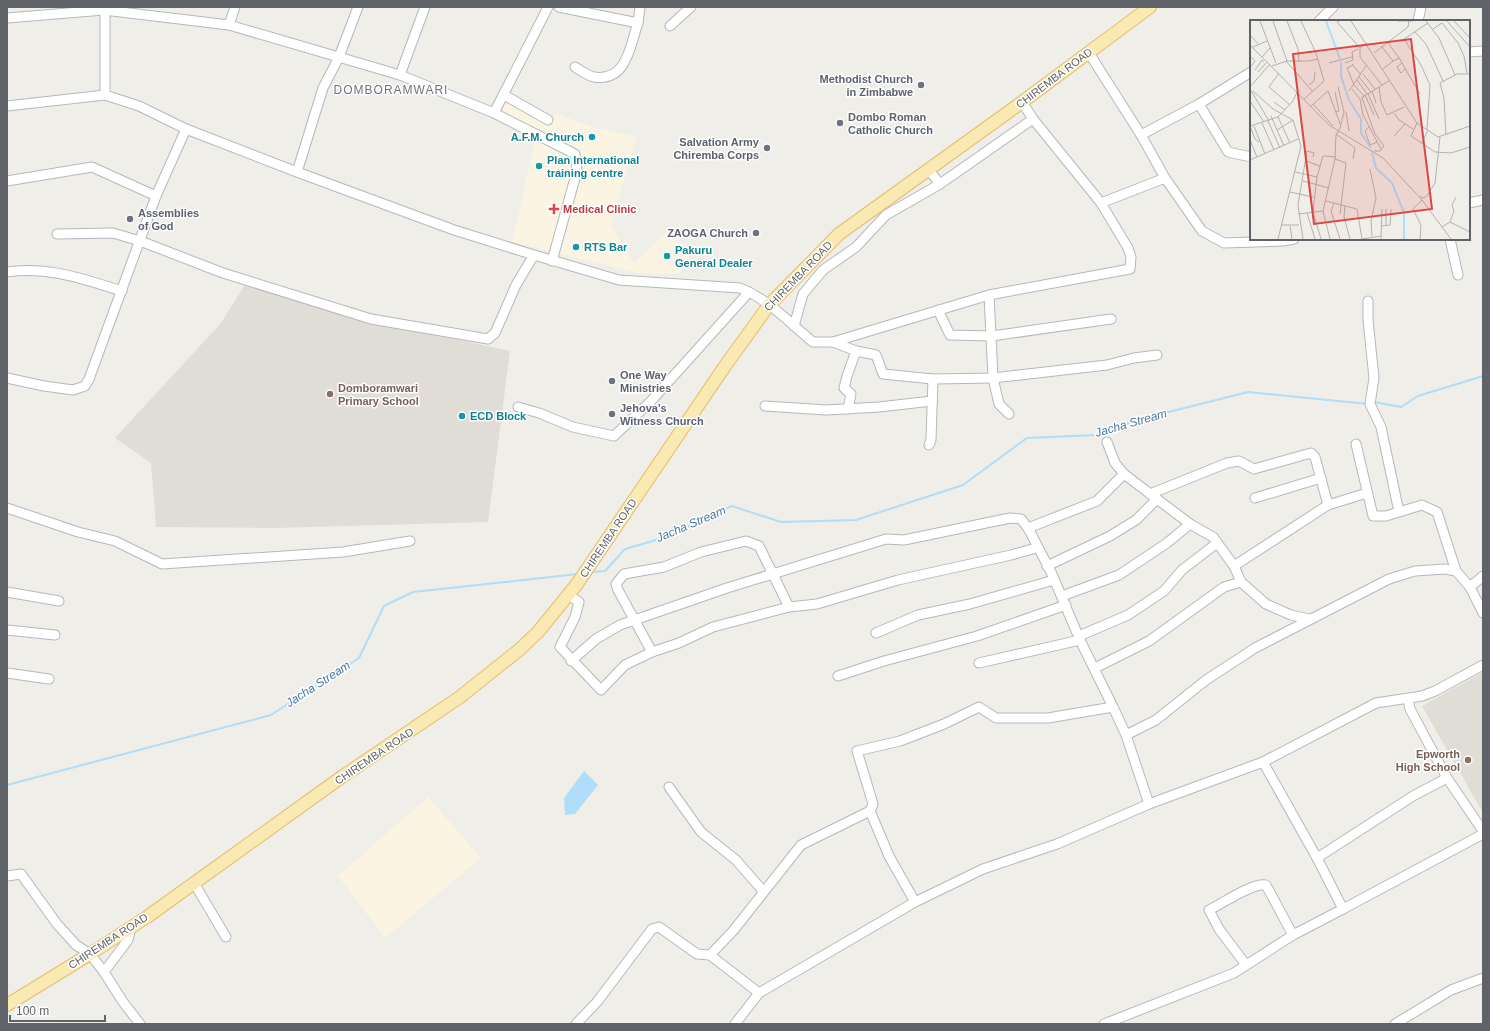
<svg xmlns="http://www.w3.org/2000/svg" width="1490" height="1031" viewBox="0 0 1490 1031" font-family="Arial,sans-serif">
  <style>
    .commercial { fill: #fcf4e2 }
    .education { fill: #e0ddd6 }
    .water { fill: #b0ddf9 }
    .lines { fill: none; stroke-linecap: round; stroke-linejoin: round }
    .stream { stroke: #b0ddf9; stroke-width: 2 }
    .minor-casing { stroke: #b5b8bb; stroke-width: 11 }
    .major-casing { stroke: #e7bd6a; stroke-width: 14 }
    .minor { stroke: #fff; stroke-width: 9 }
    .major { stroke: #f9eab4; stroke-width: 12 }
    .worship-dot { fill: #6b7280; stroke: #fff; stroke-width: 1.5 }
    .culture-dot { fill: #0f9aa8; stroke: #fff; stroke-width: 1.5 }
    .health-dot { fill: #e0444e; stroke: #fff; stroke-width: 1.5 }
    .education-dot { fill: #8d6e63; stroke: #fff; stroke-width: 1.5 }
    .labels { text-anchor: middle; dominant-baseline: central; stroke-width: 3; stroke-linejoin: round; paint-order: stroke }
    .street-label { font-size: 11px; fill: #5f6367; stroke: #fff }
    .worship-label { font-size: 11px; font-weight: bold; fill: #5b616d; stroke: #fff; text-anchor: start }
    .culture-label { font-size: 11px; font-weight: bold; fill: #0d838f; stroke: #fff; text-anchor: start }
    .health-label { font-size: 11px; font-weight: bold; fill: #be3a42; stroke: #fff; text-anchor: start }
    .education-label { font-size: 11px; font-weight: bold; fill: #785e54; stroke: #fff; text-anchor: start }
    .neighbourhood-label { font-size: 12px; letter-spacing: 1px; fill: #707579; stroke: #fff }
    .water-label { font-size: 12px; font-style: italic; fill: #487aa2; stroke: #fff }
    .inset-river { fill: none; stroke: #b0ddf9; stroke-width: 2 }
    .inset-road { fill: none; stroke: #b2b2b0; stroke-width: 1 }
    .view { fill: #dd4542; fill-opacity: 0.15; stroke: #dd4542; stroke-width: 2 }
    .inset-edge { fill: none; stroke: #5f6367; stroke-width: 2 }
  </style>
  <rect width="100%" height="100%" fill="#f0eee8"/>
  <g class="commercial">
    <path d="M511,93L553,118L555,113L596,128L637,137L611,225L634,263L671,228L690,258L679,274L639,273L512,242L536,137L499,115Z"/>
    <path d="M428,797L481,858L385,938L338,876Z"/>
  </g>
  <g class="education">
    <path d="M246,283L376,322L510,351L488,522L275,528L156,527L151,463L115,438L221,323Z"/>
    <path d="M1483,672V813L1422,706Z"/>
  </g>
  <path class="water" d="M584,771L598,785L575,814L565,815L564,798Z"/>
  <g class="lines">
    <g class="stream">
      <path d="M1374,402L1401,407L1418,396L1483,376"/>
      <path d="M590,572L605,571L625,549L663,538L732,506L781,522L856,520L963,485L1027,438L1096,435L1137,420L1248,392L1368,404"/>
      <path d="M7,785L271,715L359,658L384,606L413,592L578,574"/>
    </g>
    <defs>
      <g id="minor">
        <path d="M105,7V95"/>
        <path d="M559,7L638,23C630,46 627,82 594,77C588,76 580,70 575,67"/>
        <path d="M7,18L104,10L229,25L400,75L494,113L575,154L577,171L552,261"/>
        <path d="M1319,21L1333,7"/>
        <path d="M1418,21L1421,7"/>
        <path d="M638,23L640,7"/>
        <path d="M229,25L235,7"/>
        <path d="M670,26L691,7"/>
        <path d="M1469,52L1483,51"/>
        <path d="M1089,53L1141,135L1165,178L1202,231L1224,243L1283,241L1294,239"/>
        <path d="M400,75L425,7"/>
        <path d="M504,95L548,120"/>
        <path d="M1199,104L1228,152L1251,157"/>
        <path d="M7,106L105,95L139,106L186,129L297,172L454,230L534,255L619,280L740,288C768,299 790,323 813,342H833L989,295L1130,269L1131,257L1128,248L1101,203L1033,119L1022,102"/>
        <path d="M494,113L548,7"/>
        <path d="M1141,135L1199,104L1251,72"/>
        <path d="M928,169L940,184"/>
        <path d="M297,172L323,88L339,57L358,7"/>
        <path d="M7,181L92,167L156,196"/>
        <path d="M1101,203L1165,178"/>
        <path d="M1469,203L1483,200"/>
        <path d="M57,234L113,233L140,241L223,273L371,319L488,339L495,333L516,285L534,255"/>
        <path d="M1450,239L1458,275"/>
        <path d="M7,272C49,266 83,279 122,291"/>
        <path d="M989,295L993,378L999,404L1009,414"/>
        <path d="M1368,301V320L1374,378L1370,404L1381,427L1399,512"/>
        <path d="M938,310L950,335L992,336L1111,319"/>
        <path d="M794,326L803,294L823,270L856,247L886,215L940,184L1033,119"/>
        <path d="M833,342L856,351L876,355L883,374L933,379L993,378L1107,365L1134,358L1157,355"/>
        <path d="M7,378L44,386L73,390L85,386L89,379L156,196L186,129"/>
        <path d="M765,406L826,410L879,407L932,401"/>
        <path d="M518,407L539,413L573,427L614,436L651,401L749,292"/>
        <path d="M848,409L851,394L844,388L847,376L856,351"/>
        <path d="M1107,442L1115,463L1124,474L1190,524L1213,537L1234,566L1241,582L1266,604L1291,615L1309,619"/>
        <path d="M1356,444L1373,516H1386L1422,505L1437,512L1456,571"/>
        <path d="M929,445L931,440L933,379"/>
        <path d="M1150,494L1227,463L1239,461L1254,469L1311,453L1315,457L1328,505"/>
        <path d="M1255,498L1321,478"/>
        <path d="M7,508L78,532L115,541L162,564L343,552L410,541"/>
        <path d="M1028,528L1097,501L1124,474"/>
        <path d="M1047,566L1110,536L1136,520L1157,499"/>
        <path d="M1234,566L1328,505L1367,493"/>
        <path d="M1483,576L1470,587L1483,613"/>
        <path d="M7,592L59,601"/>
        <path d="M569,595L579,602L575,617L560,647L601,690L625,665L652,652L679,643L713,627L789,607L817,604L898,580L1011,555L1036,548"/>
        <path d="M1062,596L1119,575L1167,543L1190,524"/>
        <path d="M7,630L55,635"/>
        <path d="M876,633L918,615L970,604L1054,580"/>
        <path d="M1079,636L1128,615L1164,591L1182,570L1217,543"/>
        <path d="M652,652L618,590L616,584L624,574L664,567L701,552L746,541L759,546L789,607"/>
        <path d="M571,661L596,639L620,625L727,588L886,539L904,540L1010,518L1021,519L1028,528L1051,572L1080,640L1113,707L1126,735L1149,804"/>
        <path d="M979,663L1080,640"/>
        <path d="M1095,668L1149,641L1224,587L1241,582"/>
        <path d="M7,673L49,679"/>
        <path d="M838,676L884,661L977,636L1066,605"/>
        <path d="M1408,699L1410,709L1447,778L1483,831"/>
        <path d="M1126,735L1156,720L1206,680L1255,648L1389,579L1415,571L1445,569L1456,571L1470,587"/>
        <path d="M1263,762L1317,858"/>
        <path d="M1447,778L1413,796L1317,858L1343,909L1483,834"/>
        <path d="M669,787L701,832L736,860L763,891"/>
        <path d="M7,876L21,874L57,924L76,945L90,954L104,972"/>
        <path d="M194,883L226,937"/>
        <path d="M915,902L889,856L870,811L873,804L857,751L900,741L944,724L979,707L996,718H1048L1113,707"/>
        <path d="M131,927L128,940L104,972L123,1002L140,1024"/>
        <path d="M710,955L733,931L801,845L870,811"/>
        <path d="M1246,965L1219,929L1209,910C1222,904 1253,882 1266,885L1293,935"/>
        <path d="M576,1024L597,1002L652,929L659,927L697,954L710,955L759,993"/>
        <path d="M735,1024L759,993L915,902L983,869L1057,844L1149,804L1263,762L1376,703L1422,696L1435,691L1483,665"/>
        <path d="M1104,1024L1234,973L1293,935L1343,909"/>
        <path d="M1395,1024L1451,990L1483,978"/>
      </g>
      <path id="major" d="M7,1005L90,954L147,917L343,776L460,697L519,650L538,632L577,584L725,366L769,305L839,234L1014,108L1150,7"/>
    </defs>
    <use href="#minor" class="minor-casing"/>
    <use href="#major" class="major-casing"/>
    <use href="#minor" class="minor"/>
    <use href="#major" class="major"/>
  </g>
  <g class="worship-dot">
    <circle cx="921" cy="85" r="4"/>
    <circle cx="840" cy="123" r="4"/>
    <circle cx="767" cy="148" r="4"/>
    <circle cx="130" cy="219" r="4"/>
    <circle cx="756" cy="233" r="4"/>
    <circle cx="612" cy="381" r="4"/>
    <circle cx="612" cy="414" r="4"/>
  </g>
  <g class="culture-dot">
    <circle cx="592" cy="137" r="4"/>
    <circle cx="539" cy="166" r="4"/>
    <circle cx="576" cy="247" r="4"/>
    <circle cx="667" cy="256" r="4"/>
    <circle cx="462" cy="416" r="4"/>
  </g>
  <path class="health-dot" d="M552 203h4v4h4v4h-4v4h-4v-4h-4v-4h4z"/>
  <g class="education-dot">
    <circle cx="330" cy="394" r="4"/>
    <circle cx="1468" cy="760" r="4"/>
  </g>
  <g class="labels">
    <g class="street-label">
      <text transform="translate(1054 78) rotate(-37)">CHIREMBA ROAD</text>
      <text transform="translate(798 276) rotate(-46)">CHIREMBA ROAD</text>
      <text transform="translate(608 538) rotate(-56)">CHIREMBA ROAD</text>
      <text transform="translate(374 756) rotate(-34)">CHIREMBA ROAD</text>
      <text transform="translate(108 941) rotate(-33)">CHIREMBA ROAD</text>
    </g>
    <g class="worship-label">
      <text x="913" y="79" text-anchor="end">Methodist Church<tspan x="913" dy="13">in Zimbabwe</tspan></text>
      <text x="848" y="117">Dombo Roman<tspan x="848" dy="13">Catholic Church</tspan></text>
      <text x="759" y="142" text-anchor="end">Salvation Army<tspan x="759" dy="13">Chiremba Corps</tspan></text>
      <text x="138" y="213">Assemblies<tspan x="138" dy="13">of God</tspan></text>
      <text x="748" y="233" text-anchor="end">ZAOGA Church</text>
      <text x="620" y="375">One Way<tspan x="620" dy="13">Ministries</tspan></text>
      <text x="620" y="408">Jehova's<tspan x="620" dy="13">Witness Church</tspan></text>
    </g>
    <g class="culture-label">
      <text x="584" y="137" text-anchor="end">A.F.M. Church</text>
      <text x="547" y="160">Plan International<tspan x="547" dy="13">training centre</tspan></text>
      <text x="584" y="247">RTS Bar</text>
      <text x="675" y="250">Pakuru<tspan x="675" dy="13">General Dealer</tspan></text>
      <text x="470" y="416">ECD Block</text>
    </g>
    <g class="health-label">
      <text x="563" y="209">Medical Clinic</text>
    </g>
    <g class="education-label">
      <text x="338" y="388">Domboramwari<tspan x="338" dy="13">Primary School</tspan></text>
      <text x="1460" y="754" text-anchor="end">Epworth<tspan x="1460" dy="13">High School</tspan></text>
    </g>
    <g class="neighbourhood-label">
      <text x="391" y="90">DOMBORAMWARI</text>
    </g>
    <g class="water-label">
      <text transform="translate(1131 423) rotate(-16)">Jacha Stream</text>
      <text transform="translate(691 524) rotate(-23)">Jacha Stream</text>
      <text transform="translate(318 684) rotate(-33)">Jacha Stream</text>
    </g>
  </g>
  <g transform="translate(1250 20)">
    <rect width="220" height="220" fill="#f0eee8"/>
    <path class="inset-river" d="M76,1L90,39M91,42V56L99,80L111,99V113L121,128M122,133L126,148L142,163L154,193V219"/>
    <path class="inset-road" d="M10,1L26,43M23,1L37,41M37,1L48,29L49,42M51,1L66,33L74,61L54,79M89,1L87,2L110,28L117,23M101,1L167,103L188,117L220,106M148,1H163M176,1L189,18L205,55M197,1L220,27M204,1L220,18M183,9L192,3L208,23L214,36L217,53M165,12L176,24L193,61M0,15L9,25M0,25L79,105L133,138L172,180L201,219M3,27L17,21M132,27L143,41L149,38L138,23M110,28V37L132,65M124,33L158,7L159,1M0,36L5,41L0,48M12,37L20,28M149,38L170,74M36,41L63,72M79,43L102,37M95,43L103,40L102,32L108,29M152,43L147,47L151,53L156,48M102,44L111,55M103,45L97,48L104,65M22,46L37,41H59L68,39M133,49L143,41M5,50L12,40L14,42M8,52L16,43M29,53L19,67L40,85M113,54L125,69M109,57L121,72M107,60L117,74M59,65L64,61L65,52M104,65L114,76M0,67L20,44M88,67L94,92L91,104M129,67L131,82L137,95L154,87M0,69L19,101M102,69L110,79L113,95L131,129M3,71L23,89L43,100L51,126L28,219M99,71L116,46M122,71L126,83M85,72L89,91L86,92M118,74L129,99M115,75L124,95M111,78L139,61M112,78L125,114L134,126L130,131H124M0,81L14,102M24,82L35,90M63,84L83,106M61,86L78,71L91,106L86,115L85,139L73,191L80,219M96,92L99,111M144,93L149,100L163,109M21,96L34,126M28,97L40,123M18,101L30,128M12,103L24,130M167,103L161,116L185,132L201,133L220,127M4,106L15,134M119,107L115,111L120,125L127,122M177,109L180,65L171,45L154,19L178,3M27,110L43,100M86,114L105,128L103,139M196,115L194,78L190,63L207,54H220M144,116L155,104M0,120L7,137M9,122L5,119L0,106L28,97L43,81L47,72M172,123L178,110M85,139L96,143L90,194M0,140L48,119M56,141L70,146M120,149L126,178L121,201L122,216M45,152L67,157M53,161L79,168M40,172L63,177M170,176L173,178L177,176L185,163L190,117M76,181L107,189L112,219M84,183L81,191L90,219M95,186L94,197L100,219M136,189V206M57,193L65,219M48,194L73,191M200,202L204,191L202,185L206,177M31,205H49M40,206L42,219M131,206L140,205L141,189M192,207L200,202L220,212M53,219L48,185L57,131L64,133L63,137M71,219L63,192L67,157L73,136L86,137M112,219L131,216M131,219L132,189M170,219L171,205L163,189L172,180"/>
    <path class="view" d="M161,19L182,189L64,204L43,34Z"/>
    <rect width="220" height="220" class="inset-edge"/>
  </g>
  <rect width="1490" height="1031" fill="none" stroke="#5f6367" stroke-width="16"/>
  <path d="M10 1015v6h95v-6" fill="none" stroke="#5f6367" stroke-width="2"/>
  <text x="16" y="1015" font-size="12" fill="#5f6367" stroke="#ffffff" stroke-width="3" paint-order="stroke">100 m</text>
</svg>
